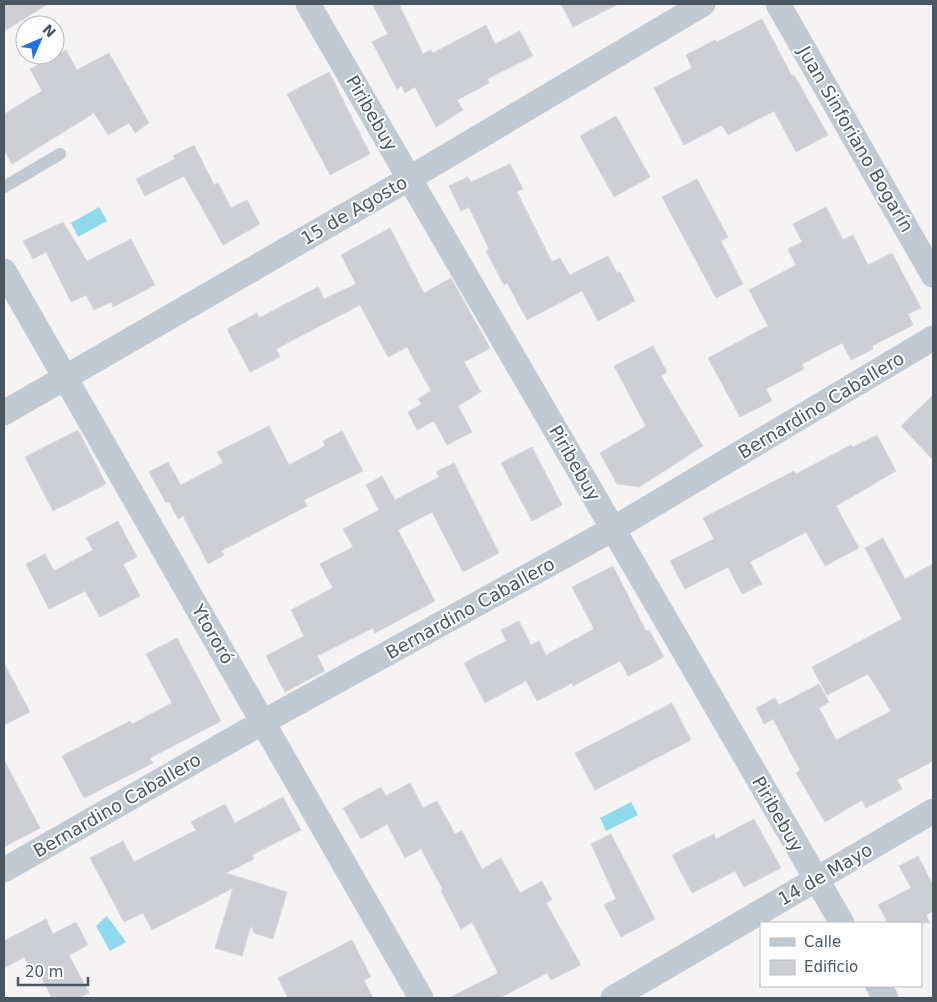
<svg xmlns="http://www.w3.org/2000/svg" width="937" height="1002" viewBox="0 0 937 1002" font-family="'DejaVu Sans',sans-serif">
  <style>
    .water { fill: #90daee }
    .building { fill: #cdcfd5; stroke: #d7d9de }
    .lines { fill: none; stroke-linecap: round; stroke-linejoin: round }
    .service { stroke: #c1cad2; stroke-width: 12 }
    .minor { stroke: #c1cad2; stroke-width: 25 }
    .labels { text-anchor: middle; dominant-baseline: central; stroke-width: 4; stroke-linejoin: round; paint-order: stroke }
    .street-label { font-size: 18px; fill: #4a5661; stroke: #fff }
  </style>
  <rect width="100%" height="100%" fill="#f5f3f3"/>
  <g class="water">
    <path d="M99,207L107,221L78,237L71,223Z"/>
    <path d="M631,802L638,815L606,831L600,818Z"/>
    <path d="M107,916L126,942L110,951L96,926Z"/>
  </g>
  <g class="building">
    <path d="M4,4H48L4,31Z"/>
    <path d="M372,4H399L423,54L431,50L433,53L486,25L495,44L520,31L533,56L487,79L489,83L457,100L463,110L436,127L415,87L405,93L402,86L397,89L372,42L388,34Z"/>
    <path d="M561,4H618L573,27Z"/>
    <path d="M762,19L792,76L794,75L828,135L796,152L774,111L728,135L722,125L684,145L654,88L692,68L686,55L715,40L717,42Z"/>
    <path d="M66,50L77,70L109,53L149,123L135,133L129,123L108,135L94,113L12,164L4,150V114L42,91L30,69Z"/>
    <path d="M329,72L370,154L330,175L287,94Z"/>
    <path d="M616,116L650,177L614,197L580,136Z"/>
    <path d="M194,145L214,185L218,183L231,208L247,200L260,224L223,245L184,176L145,196L136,179L175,159L173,156Z"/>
    <path d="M510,164L523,189L517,192L552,262L560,258L570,275L608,256L617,273L620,272L635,301L598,321L582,291L527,320L507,283L504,285L486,251L489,249L469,207L461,211L449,186L468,177L471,182Z"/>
    <path d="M697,179L728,237L721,241L743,284L716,298L662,197Z"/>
    <path d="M826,207L843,240L853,235L868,265L892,253L921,308L908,314L913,325L872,346L873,349L851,360L842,343L802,364L804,369L766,389L772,401L740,417L708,358L768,326L749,290L796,265L788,249L802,242L793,224Z"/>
    <path d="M63,222L87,261L131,239L155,285L113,307L111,302L94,310L86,295L71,302L46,252L33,259L23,241Z"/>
    <path d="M390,228L424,293L451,278L490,348L464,362L481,392L458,406L472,432L447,445L434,421L417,430L408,412L422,404L418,399L431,391L407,347L388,357L360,305L276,349L280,357L250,372L227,329L257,313L259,318L318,287L324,299L356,284L341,255Z"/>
    <path d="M653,346L667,372L661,376L703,446L639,487L617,484L600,453L646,426L614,366Z"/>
    <path d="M933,395V460L901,426Z"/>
    <path d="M269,426L289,465L325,446L323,441L342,431L363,471L304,500L307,506L221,551L224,555L208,564L183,516L178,519L169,502L166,503L149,472L168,462L181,485L223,463L217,452Z"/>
    <path d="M78,430L106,484L53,511L25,457Z"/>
    <path d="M877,435L896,471L836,506L859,548L825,566L806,532L750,562L762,584L742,594L728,567L685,589L670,561L714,539L703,518L794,471L796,474L851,445L853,447Z"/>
    <path d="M532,447L562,505L532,521L501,463Z"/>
    <path d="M454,463L499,553L463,572L432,512L398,530L435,601L375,633L373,628L317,656L325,671L285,692L266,656L304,636L291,610L333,588L320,564L353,547L343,529L379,510L366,485L382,476L395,500L439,477L436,472Z"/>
    <path d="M118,521L137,557L123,564L140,596L100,617L85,591L49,609L26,564L45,554L54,571L93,550L86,538Z"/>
    <path d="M883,538L905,579L933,564V761L897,780L902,789L866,808L862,800L825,822L796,773L800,770L773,719L764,724L756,708L775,698L779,705L819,684L829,702L819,708L836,740L891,711L868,674L827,695L812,667L902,619L865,548Z"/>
    <path d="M613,566L646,631L649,630L664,657L628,676L620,661L573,686L572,683L537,701L526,681L485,703L464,663L506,641L501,630L519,621L531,645L539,641L546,655L594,629L572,587Z"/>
    <path d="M177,638L221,721L150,758L153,763L84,798L62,756L130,721L132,724L172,703L146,654Z"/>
    <path d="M4,663L30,712L4,725Z"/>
    <path d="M672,703L691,740L595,790L575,753Z"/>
    <path d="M4,760L40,828L4,847Z"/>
    <path d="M410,783L423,808L437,801L455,834L462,831L482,869L501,858L520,893L542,881L552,900L546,903L581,965L551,980L547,973L500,998H449L498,973L472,922L461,929L441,891L443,890L421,849L405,858L387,824L361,839L343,808L381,787L386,796Z"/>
    <path d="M283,797L301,830L252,855L254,859L226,873L287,892L273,939L254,933L251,926L242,956L215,948L233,888L152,930L143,913L124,922L90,858L123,841L134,862L196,830L191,822L225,804L235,823Z"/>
    <path d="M754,819L781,868L744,887L735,871L692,893L672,855L714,834L716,839Z"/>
    <path d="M611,834L655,919L621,937L604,905L616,899L591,844Z"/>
    <path d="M918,856L933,885V911L926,915L930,923H888L878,905L911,888L899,866Z"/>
    <path d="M46,919L53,934L76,922L88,945L69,955L89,993L79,998H52L38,971L33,974L24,957L4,968V941Z"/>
    <path d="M352,940L371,977L364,980L373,998H288L278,978Z"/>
  </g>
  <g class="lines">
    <path class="service" d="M4,187L60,154"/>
    <g class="minor">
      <path d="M308,4L842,923"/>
      <path d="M778,4L933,275"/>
      <path d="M4,271L421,998"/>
      <path d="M4,413L410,178L703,4"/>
      <path d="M4,870L263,722L613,529L933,338"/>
      <path d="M878,986L886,998"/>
      <path d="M613,998L933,811"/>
    </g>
  </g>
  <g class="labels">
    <g class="street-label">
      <text transform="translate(372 113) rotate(60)">Piribebuy</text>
      <text transform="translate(856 139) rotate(60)">Juan Sinforiano Bogarín</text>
      <text transform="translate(354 210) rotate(-30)">15 de Agosto</text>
      <text transform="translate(821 405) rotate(-31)">Bernardino Caballero</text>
      <text transform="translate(575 463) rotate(60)">Piribebuy</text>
      <text transform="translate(470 608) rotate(-29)">Bernardino Caballero</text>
      <text transform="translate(213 634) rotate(60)">Ytororó</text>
      <text transform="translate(117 805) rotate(-30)">Bernardino Caballero</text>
      <text transform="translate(778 814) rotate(60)">Piribebuy</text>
      <text transform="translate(825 874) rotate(-30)">14 de Mayo</text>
    </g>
  </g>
  <rect width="937" height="1002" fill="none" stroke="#4a5661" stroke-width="10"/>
  <rect x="760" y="922" width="162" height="65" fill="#ffffff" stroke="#b7bbc0"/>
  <rect x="770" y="938" width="25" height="8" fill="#c1cad2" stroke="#b7bbc0"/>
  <text x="804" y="947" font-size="15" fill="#4a5661">Calle</text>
  <rect x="770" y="960" width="25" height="15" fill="#cdcfd5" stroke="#b7bbc0"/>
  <text x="804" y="972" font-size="15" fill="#4a5661">Edificio</text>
  <g transform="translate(40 40) rotate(45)"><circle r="24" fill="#ffffff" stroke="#b7bbc0"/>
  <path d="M0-4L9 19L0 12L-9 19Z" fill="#1a73e8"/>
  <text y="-8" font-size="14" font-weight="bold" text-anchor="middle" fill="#4a5661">N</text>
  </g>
  <path d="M18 977v8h70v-8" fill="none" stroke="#4a5661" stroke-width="2.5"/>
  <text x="25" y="977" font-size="15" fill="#4a5661" stroke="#ffffff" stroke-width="4" paint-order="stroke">20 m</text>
</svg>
